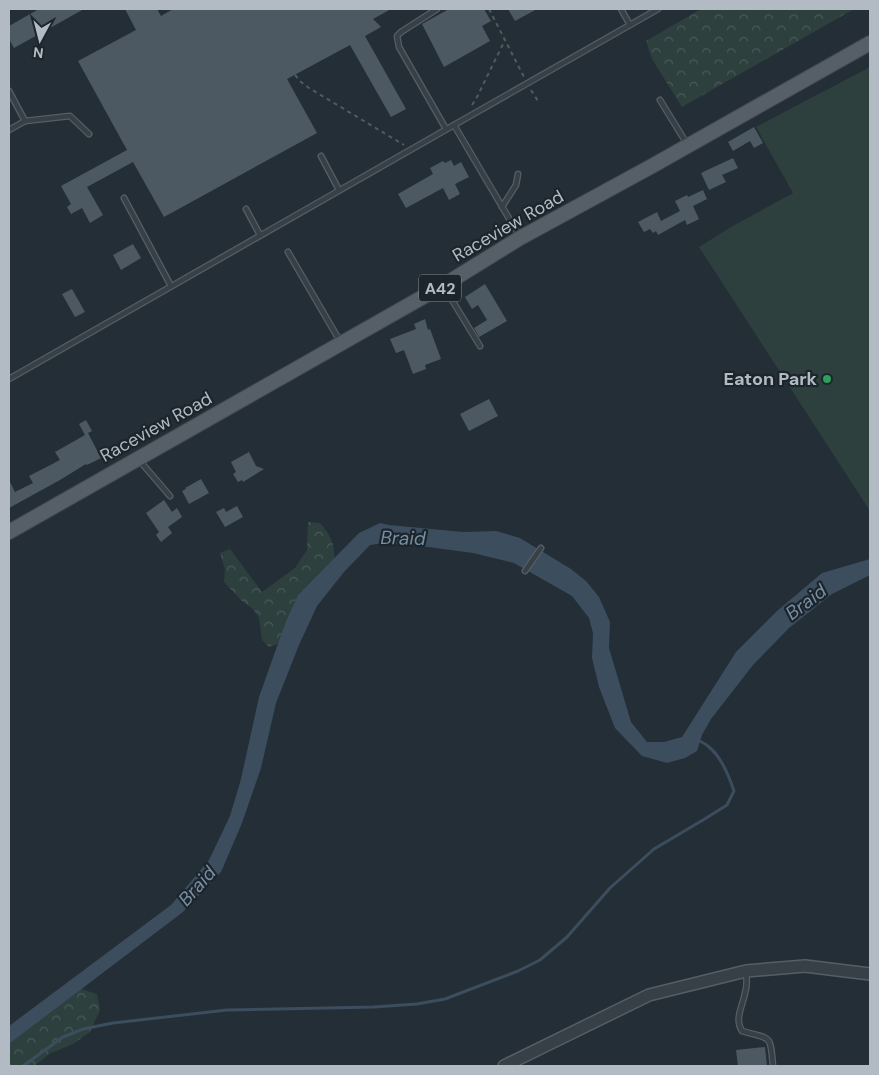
<svg xmlns="http://www.w3.org/2000/svg" width="879" height="1075" viewBox="0 0 879 1075" font-family="'DM Sans',sans-serif">
  <style>
    .green { fill: #2d403e }
    .forest { fill: url(#forest-crowns) }
    .water { fill: #3c4d5e }
    .lines { fill: none; stroke-linecap: round; stroke-linejoin: round }
    .stream { stroke: #3c4d5e; stroke-width: 3 }
    .building { fill: #4d5962 }
    .service-casing { stroke: #555e65; stroke-width: 7 }
    .tertiary-casing { stroke: #555e65; stroke-width: 14 }
    .primary-casing { stroke: #414950; stroke-width: 16 }
    .path { stroke: #4d5d5d; stroke-width: 2; stroke-dasharray: 4 4; stroke-linecap: butt }
    .service { stroke: #384047; stroke-width: 4.5 }
    .tertiary { stroke: #384047; stroke-width: 11 }
    .primary { stroke: #565f67; stroke-width: 14 }
    .leisure-dot { fill: #2e9e5b; stroke: #1d252c; stroke-width: 2 }
    .labels { text-anchor: middle; dominant-baseline: central; stroke-width: 4.5; stroke-linejoin: round; paint-order: stroke }
    .shield { fill: #1d252c; stroke: #858e96; stroke-width: 1 }
    .shield-label { font-size: 16px; font-weight: bold; fill: #b2bbc3 }
    .street-label { font-size: 18px; fill: #b2bbc3; stroke: #1d252c }
    .poi-label { font-size: 18px; font-weight: bold; fill: #b2bbc3; stroke: #1d252c; text-anchor: end }
    .water-label { font-size: 19px; font-style: italic; fill: #778ea3; stroke: #1d252c }
  </style>
  <defs>
    <pattern id="forest-crowns" width="20" height="18" patternUnits="userSpaceOnUse" patternTransform="scale(1.25)"><rect width="20" height="18" fill="#2d403e"/><path d="M2 6a3 3 0 1 1 6 0M12 15a3 3 0 1 1 6 0" fill="none" stroke="#495a58"/></pattern>
  </defs>
  <rect width="100%" height="100%" fill="#242e36"/>
  <path class="green" d="M870,67V511L699,247L731,227L793,193L756,127Z"/>
  <g class="forest">
    <path d="M701,9H854L682,107L652,59L646,41Z"/>
    <path d="M308,522L320,523C329,533 336,545 334,559L298,595L286,621L278,644L269,647L262,640L259,618L253,609L242,601L224,582L225,569L220,553L230,549L262,592L295,568L307,550Z"/>
    <path d="M81,989L97,994L100,1010L90,1032L73,1044L51,1053L34,1066H9V1044Z"/>
  </g>
  <path class="water" d="M380,523L389,525L463,532L496,531L520,538L571,569L586,581L599,597L610,622L609,648L631,722L647,742H664L682,737L736,652L777,611L822,573L870,559V575L832,594L789,628L753,665L711,719L702,735L697,751L685,758L667,763L642,756L615,728L599,687L592,658L593,633L589,618L572,596L514,563L473,553L428,547L384,543L370,545L344,572L317,606L299,645L276,703L261,768L242,823L221,872L183,912L9,1044V1026L171,905L209,860L230,816L241,779L259,697L286,621L298,595L359,533Z"/>
  <g class="lines">
    <path class="stream" d="M23,1066L63,1037L83,1029L113,1023L227,1010L374,1007L417,1004L445,999L518,971L540,960L567,937L610,888L654,849L703,820L727,805L734,791C729,776 722,758 710,748C707,744 701,742 696,739"/>
  </g>
  <g class="building">
    <path d="M39,9H84L14,48L9,39V26Z"/>
    <path d="M125,9H157L161,16L173,9H391L373,19L381,27L365,36L406,109L391,117L350,45L287,79L317,133L164,217L133,162L87,187L103,215L90,223L82,208L71,214L67,207L71,204L61,186L127,150L78,61L136,30Z"/>
    <path d="M449,9H484L491,21L482,26L490,41L444,67L422,24Z"/>
    <path d="M508,9H537L515,21Z"/>
    <path d="M754,127L763,143L754,148L750,141L733,151L728,142Z"/>
    <path d="M733,158L738,168L722,175L726,182L709,190L701,173Z"/>
    <path d="M451,160L454,166L461,162L469,177L455,184L460,194L449,200L443,188L406,208L398,194L433,174L430,168L443,161L445,163Z"/>
    <path d="M703,190L707,199L693,206L699,219L687,225L685,220L658,235L656,231L653,233L650,229L644,232L638,222L657,212L661,221L680,211L675,201L687,195L688,197Z"/>
    <path d="M133,244L141,258L121,270L113,255Z"/>
    <path d="M485,284L507,321L479,337L474,328L487,320L478,305L472,309L465,297Z"/>
    <path d="M72,289L85,312L75,317L62,294Z"/>
    <path d="M425,319L428,330L430,329L441,359L425,365L426,369L413,374L404,350L396,353L390,339L416,329L414,324Z"/>
    <path d="M489,399L498,416L469,431L460,414Z"/>
    <path d="M86,420L92,431L88,433L101,458L87,465L86,464L60,480L9,508V480L15,492L33,483L29,476L60,460L55,452L85,435L79,424Z"/>
    <path d="M249,452L256,466L264,469L243,482L242,480L238,482L233,474L236,472L231,462Z"/>
    <path d="M201,479L209,493L189,504L182,491L186,489L185,488Z"/>
    <path d="M164,500L172,512L177,508L182,517L168,527L172,533L161,542L156,535L159,532L146,513Z"/>
    <path d="M237,506L243,517L225,527L216,512L224,508L226,512Z"/>
    <path d="M765,1047L767,1066H758V1065L738,1066L736,1050Z"/>
  </g>
  <g class="lines">
    <defs>
      <g id="service">
        <path d="M437,9L401,32L397,36L399,47L446,129"/>
        <path d="M621,9L630,25"/>
        <path d="M9,91L25,121L9,130"/>
        <path d="M660,100L687,144"/>
        <path d="M25,121L70,116L89,134"/>
        <path d="M454,125L658,9"/>
        <path d="M321,156L339,190"/>
        <path d="M124,198L171,286"/>
        <path d="M502,207L516,185L518,174"/>
        <path d="M246,209L260,235"/>
        <path d="M288,252L341,343"/>
        <path d="M444,287L480,346"/>
        <path d="M9,379L454,125L520,237"/>
        <path d="M139,460L170,496"/>
        <path d="M525,571L541,548"/>
        <path d="M746,973C747,979 747,986 745,993C743,1005 734,1019 742,1031C772,1040 770,1033 773,1066"/>
      </g>
      <path id="tertiary" d="M504,1066L649,995L746,971L805,966L870,974"/>
      <path id="primary" d="M9,532L444,285L520,238L652,166L870,43"/>
    </defs>
    <use href="#service" class="service-casing"/>
    <use href="#tertiary" class="tertiary-casing"/>
    <use href="#primary" class="primary-casing"/>
    <g class="path">
      <path d="M489,9L524,77"/>
      <path d="M295,75L301,82L309,88L404,145"/>
      <path d="M531,90L538,101"/>
      <path d="M472,105L477,97L505,40"/>
    </g>
    <use href="#service" class="service"/>
    <use href="#tertiary" class="tertiary"/>
    <use href="#primary" class="primary"/>
  </g>
  <circle class="leisure-dot" cx="827" cy="379" r="5"/>
  <g class="labels">
    <rect class="shield" x="419" y="274.5" width="42" height="27" rx="4"/>
    <g class="shield-label">
      <text x="440" y="288">A42</text>
    </g>
    <g class="street-label">
      <text transform="translate(508 226) rotate(-30)">Raceview Road</text>
      <text transform="translate(156 427) rotate(-29)">Raceview Road</text>
    </g>
    <g class="poi-label">
      <text x="817" y="379">Eaton Park</text>
    </g>
    <g class="water-label">
      <text transform="translate(403 538) rotate(1)">Braid</text>
      <text transform="translate(806 602) rotate(-37)">Braid</text>
      <text transform="translate(197 886) rotate(-48)">Braid</text>
    </g>
  </g>
  <rect width="879" height="1075" fill="none" stroke="#b2bbc3" stroke-width="20"/>
  <g transform="translate(40 40) rotate(187)" stroke="#1d252c" stroke-width="4" paint-order="stroke">
  <path d="M0-4L9 19L0 12L-9 19Z" fill="#b2bbc3"/>
  <text y="-8" font-size="14" font-weight="bold" text-anchor="middle" fill="#b2bbc3">N</text>
  </g>
</svg>
